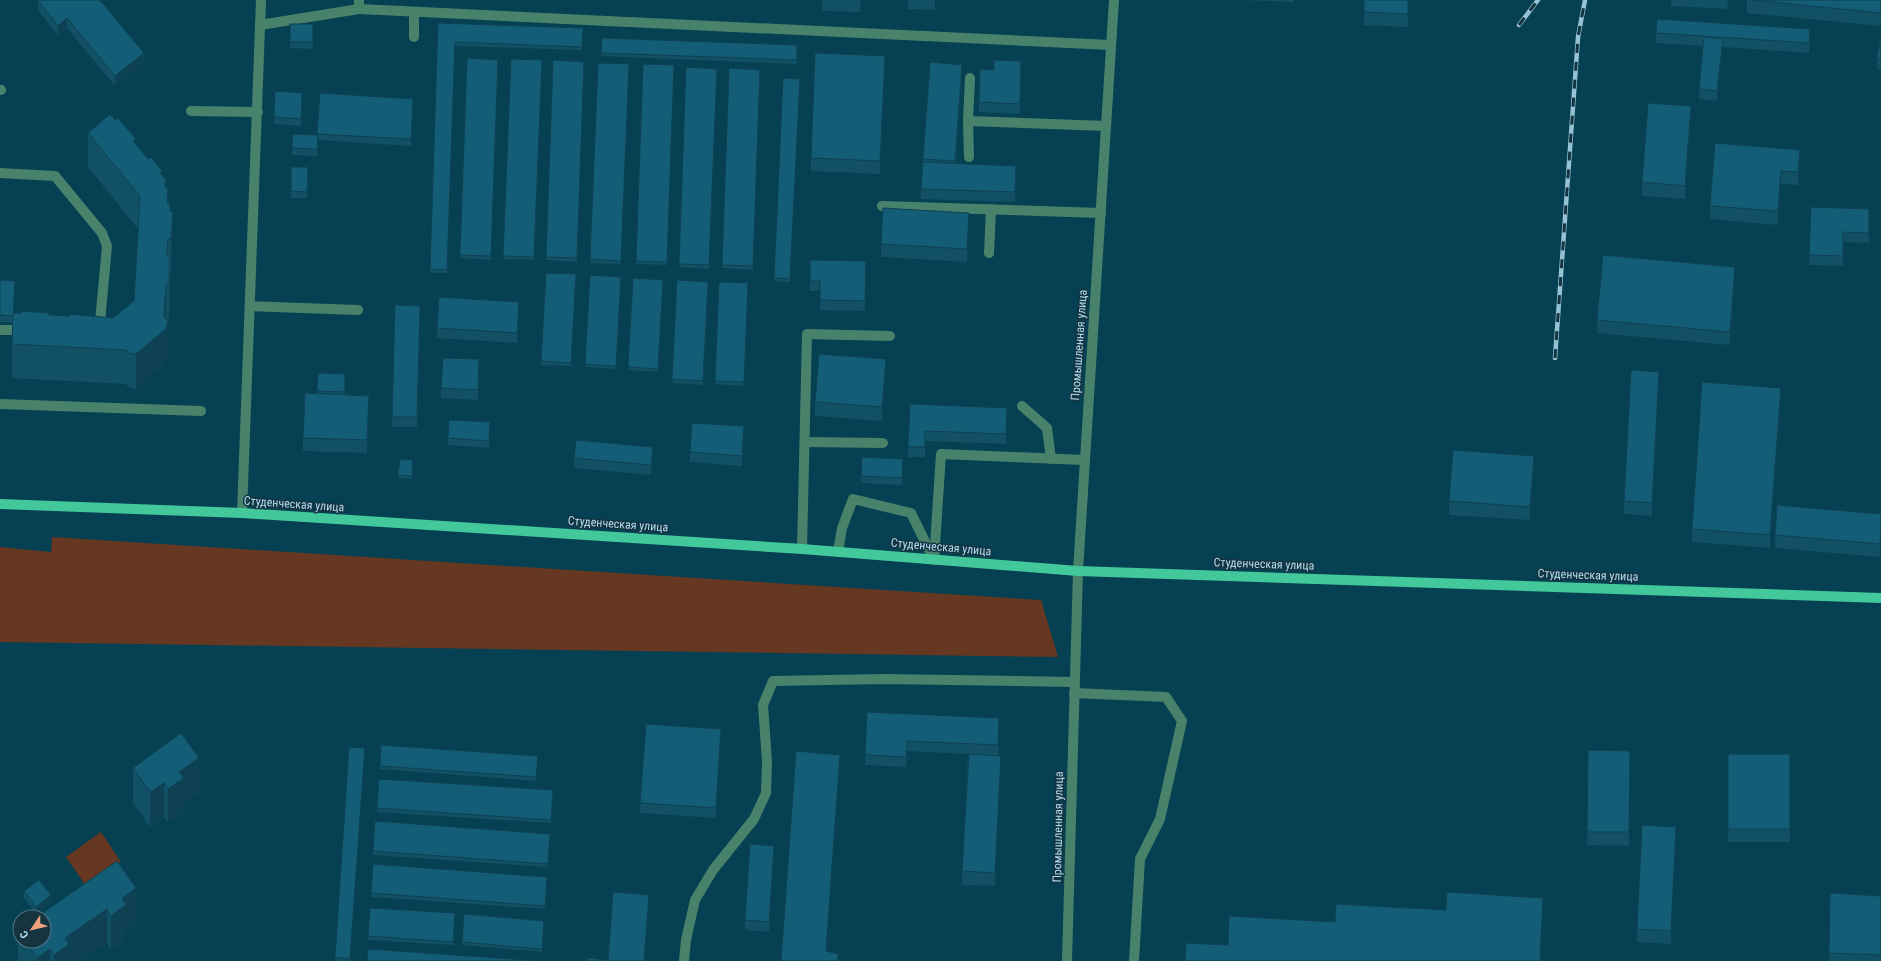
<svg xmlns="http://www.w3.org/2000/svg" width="1881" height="961" viewBox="0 0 1881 961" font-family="'Roboto Condensed',sans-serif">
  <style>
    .green { fill: #663721 }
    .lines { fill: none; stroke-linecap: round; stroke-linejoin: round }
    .minor { stroke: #49826b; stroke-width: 10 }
    .major { stroke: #42c89a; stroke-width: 10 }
    .rail-casing { stroke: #95c3d6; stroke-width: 4.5 }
    .rail { stroke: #153440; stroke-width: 3; stroke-dasharray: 9; stroke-linecap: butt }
    .wall { fill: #115065 }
    .shaded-wall { fill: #0e4153 }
    .building { fill: #145d76; stroke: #0e4153 }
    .labels { text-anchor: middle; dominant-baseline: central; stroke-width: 3; stroke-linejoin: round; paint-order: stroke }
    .street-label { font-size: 12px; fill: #b1ddf0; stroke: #153440 }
  </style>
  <rect width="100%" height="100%" fill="#064053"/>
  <g class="green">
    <path d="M52,537L1041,600L1058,657L0,642V547L51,552Z"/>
    <path d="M101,832L121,862L86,886L66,857Z"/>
  </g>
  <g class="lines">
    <g class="minor">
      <path d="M359,9L1111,45"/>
      <path d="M260,25L359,9V0"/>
      <path d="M414,37V13"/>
      <path d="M0,90H1"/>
      <path d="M191,111L258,112"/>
      <path d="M968,121L1106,126"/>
      <path d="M969,157L968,121L970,78"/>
      <path d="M0,173L55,176L102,233L107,246L100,322L94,329"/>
      <path d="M882,206L1101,213"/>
      <path d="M989,253L991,209"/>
      <path d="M250,306L358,310"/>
      <path d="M0,330H26"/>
      <path d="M0,404L201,411"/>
      <path d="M1022,406L1047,428L1051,459"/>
      <path d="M805,442L883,443"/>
      <path d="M242,513L261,0"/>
      <path d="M802,549L807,334L890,336"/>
      <path d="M838,552L842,528L853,499L911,513L933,558"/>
      <path d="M934,560L941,454L1085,460"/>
      <path d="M1074,693L1166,697L1182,721L1160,819L1140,859L1134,961"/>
      <path d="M684,961L686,940L695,900L713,870L754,819L766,793L767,762L763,705L773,681L885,679L1074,682"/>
      <path d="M1067,961L1078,571L1114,0"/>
    </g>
    <path class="major" d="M0,504L242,513L802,549L1078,571L1881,598"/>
    <defs>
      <g id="rail">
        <path d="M1519,25L1538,0"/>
        <path d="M1555,358L1578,37L1585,0"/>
      </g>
    </defs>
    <use href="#rail" class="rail-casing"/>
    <use href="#rail" class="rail"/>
  </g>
  <g class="wall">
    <path d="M38,0L144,63L115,86L67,28L58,36L38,10Z"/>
    <path d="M822,0H861L860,12L822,11Z"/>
    <path d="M908,0H935V10L908,9Z"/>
    <path d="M1241,0H1294V2Z"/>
    <path d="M1409,0L1408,27L1364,25V12Z"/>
    <path d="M1671,0H1728L1727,9L1671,6Z"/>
    <path d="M1747,0H1881V26L1747,13Z"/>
    <path d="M438,23L583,28L582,50L455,46L447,273H430Z"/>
    <path d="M290,24H313V49L290,48Z"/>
    <path d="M1656,33L1810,39L1809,53L1723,47L1717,101L1699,99V89L1703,46L1656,43Z"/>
    <path d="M1881,35V69H1877V59Z"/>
    <path d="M602,38L797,45V64L601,56Z"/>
    <path d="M467,58L498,60L491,260L460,258Z"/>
    <path d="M511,59L542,60L534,260L503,259Z"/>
    <path d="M553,60L584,62L577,262L546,260Z"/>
    <path d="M598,63L629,64L621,264L590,263Z"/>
    <path d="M643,64L674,65L667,265L636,264Z"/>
    <path d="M686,67L717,69L709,269L679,267Z"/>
    <path d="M729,68L760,70L753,270L722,268Z"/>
    <path d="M885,70L880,174L811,171V158Z"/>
    <path d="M1021,71L1020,114L979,112V102Z"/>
    <path d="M783,78L800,79L790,282L774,281Z"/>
    <path d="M962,78L956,164L1016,166L1015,202L921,199V189L923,159Z"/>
    <path d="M302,99L301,126L274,124V117Z"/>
    <path d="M413,106L411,146L318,140L317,156L292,155L293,134L317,135V134Z"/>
    <path d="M1691,119L1685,199L1642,196V182Z"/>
    <path d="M88,133L136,144L162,175L166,187L168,203L170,211L173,246L171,273H170V291L169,319H166L168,356L166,363L136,389L129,388L126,384L12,378V344L13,323L0,322V280L15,287L13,313L113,318L134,301L138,229L88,167Z"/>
    <path d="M1715,143L1800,163L1798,185L1781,184L1778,225L1710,219V206Z"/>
    <path d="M291,167H308L307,198H291Z"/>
    <path d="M1811,207L1869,219V243L1843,242V266L1809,265Z"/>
    <path d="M969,226L967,262L881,257V244Z"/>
    <path d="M866,261L865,311L820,310V291H810V281Z"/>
    <path d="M546,273L576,274L571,366L541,365Z"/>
    <path d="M590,275L621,277L616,369L585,367Z"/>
    <path d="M633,278L663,280L658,372L628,370Z"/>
    <path d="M677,280L708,282L703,385L672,383Z"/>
    <path d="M1735,280L1730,345L1597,333V320Z"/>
    <path d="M719,282L748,283L744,386L715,384Z"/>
    <path d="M420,306L417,427H392V417Z"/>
    <path d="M519,312L517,343L437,338V328Z"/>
    <path d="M479,369L478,400L441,398V388Z"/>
    <path d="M886,372L882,421L815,416V402Z"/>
    <path d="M318,373L345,374V395L369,409L367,453L303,451V438L317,394Z"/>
    <path d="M1659,385L1652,516L1624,514V501Z"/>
    <path d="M1781,401L1770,548L1692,542V529Z"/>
    <path d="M910,404L1007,418L1006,444L925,441V457H908Z"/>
    <path d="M490,429L489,448L448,445V438Z"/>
    <path d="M744,436L742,466L690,462V452Z"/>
    <path d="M653,457L651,475L574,468V458Z"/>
    <path d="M413,464L412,479L398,478V475Z"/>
    <path d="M903,466L902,485L861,483V476Z"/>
    <path d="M1534,469L1530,520L1449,515V501Z"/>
    <path d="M1881,514L1880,557L1775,548V535Z"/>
    <path d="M867,712L999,728L998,755L1001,769L995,886L962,885V871L968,754L907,751L906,767L865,765Z"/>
    <path d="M721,739L716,818L640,813V803Z"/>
    <path d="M349,747L350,961H335V957Z"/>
    <path d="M1588,750L1630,751L1629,846L1587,845Z"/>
    <rect x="1728" y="754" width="62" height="88"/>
    <path d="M538,760L536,781L380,769V766Z"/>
    <path d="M133,768L199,792L184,803V812L168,823L164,817L150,827L133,803Z"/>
    <path d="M553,790L551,823L377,812V808Z"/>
    <path d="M550,837L548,867L373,855V851Z"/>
    <path d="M1676,840L1671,944L1637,942V929Z"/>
    <path d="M774,856L769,932L745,930V920Z"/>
    <path d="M117,861L136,923L126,929V940L111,950L107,943L81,961H18V930L20,929V941H44Z"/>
    <path d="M547,877L545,909L371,897V893Z"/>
    <path d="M24,891L51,902L36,914L24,898Z"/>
    <path d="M1830,893L1881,896V961H1829Z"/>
    <path d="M370,908L455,913L453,945L368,940Z"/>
    <path d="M544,924L542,952L462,945V942Z"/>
  </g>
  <g class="shaded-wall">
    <path d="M1408,0H1409L1408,27Z"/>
    <path d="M67,18V28L58,36V26Z"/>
    <path d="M1810,29V39L1809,53V43Z"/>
    <path d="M1723,39V49L1717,101V91Z"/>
    <path d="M144,53V63L115,86V76Z"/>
    <path d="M885,56V70L880,174V161Z"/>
    <path d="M962,65V78L955,174V161Z"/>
    <path d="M1691,106V119L1685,199V186Z"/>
    <path d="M1800,150V163L1798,185V172Z"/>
    <path d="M1781,171V184L1778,225V211Z"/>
    <path d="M173,212V246L171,273V239Z"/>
    <path d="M969,213V226L967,262V249Z"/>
    <path d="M170,256V291L169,319V284Z"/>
    <path d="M1735,267V280L1730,345V332Z"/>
    <path d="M166,284V319L165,330L168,321V356L166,363L136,389V354L164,317Z"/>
    <path d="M519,302V312L517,343V333Z"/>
    <path d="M886,359V372L882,421V407Z"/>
    <path d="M1659,372V385L1652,516V503Z"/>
    <path d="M1781,388V401L1770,548V535Z"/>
    <path d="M369,396V409L367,453V440Z"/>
    <path d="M744,426V436L742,466V456Z"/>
    <path d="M653,447V457L651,475V465Z"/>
    <path d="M1534,456V469L1530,520V507Z"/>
    <path d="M1881,529V542L1880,557V544Z"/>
    <path d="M721,729V739L716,818V808Z"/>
    <path d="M840,755V765L826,961V951Z"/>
    <path d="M1001,756V769L995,886V873Z"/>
    <path d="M199,758V792L184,803V812L168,823V789L179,772Z"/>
    <path d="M164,783V817L150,827V792Z"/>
    <path d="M1676,827V840L1671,944V931Z"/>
    <path d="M774,846V856L769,932V922Z"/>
    <path d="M136,888V923L126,929V940L111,950V916L122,898Z"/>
    <path d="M51,895V902L36,914V907Z"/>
    <path d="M649,895V905L645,961H644Z"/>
    <path d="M107,909V943L81,961H54V955L65,938Z"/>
    <path d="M50,949V961H37V958Z"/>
  </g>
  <g class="building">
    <path d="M38,0H100L144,53L115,76L67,18L58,26Z"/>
    <path d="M1364,0H1408V14L1364,12Z"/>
    <path d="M1752,0H1881V13Z"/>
    <path d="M1657,19L1810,29L1809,43L1656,33Z"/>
    <path d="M438,23L583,28L582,47L455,42L447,270L430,269Z"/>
    <rect x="290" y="24" width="23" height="18"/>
    <path d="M1881,35V59H1877Z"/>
    <path d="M1704,37L1723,39L1717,91L1699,89Z"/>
    <path d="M602,38L797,45V60L601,53Z"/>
    <path d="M815,53L885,56L880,161L811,158Z"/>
    <path d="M467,58L498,60L491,256L460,255Z"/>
    <path d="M511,59L542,60L534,257L503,256Z"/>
    <path d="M553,60L584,62L577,258L546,257Z"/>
    <path d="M994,60L1021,61L1020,104L979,102L980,69L994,70Z"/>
    <path d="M930,62L962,65L955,161L923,159Z"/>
    <path d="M598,63L629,64L621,261L590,259Z"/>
    <path d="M643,64L674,65L667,262L636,261Z"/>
    <path d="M686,67L717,69L709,265L679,264Z"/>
    <path d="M729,68L760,70L753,266L722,265Z"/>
    <path d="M783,78L800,79L790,279L774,278Z"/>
    <path d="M275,91L302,93L301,119L274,117Z"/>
    <path d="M320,93L413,99L411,139L317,134Z"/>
    <path d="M1648,103L1691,106L1685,186L1642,182Z"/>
    <path d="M110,114L115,120L118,118L136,139L133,141L148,159L151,157L162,171L160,173L166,180L165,187H168L167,203H170V211L173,212L171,239H168L167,256H170L169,284H166L164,317L168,321L166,329L136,354L129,353L126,350L12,344L13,313H21V311L49,313V315L69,316V314L113,318L134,301L140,196L88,133Z"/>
    <path d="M293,134L318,135L317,149L292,148Z"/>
    <path d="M1715,143L1800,150L1798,172L1781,171L1778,211L1710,206Z"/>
    <path d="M923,162L1016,166L1015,192L921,189Z"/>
    <path d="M291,167H308L307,192L291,191Z"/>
    <path d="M1811,207L1869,209V233L1843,232V256L1809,255Z"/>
    <path d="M883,208L969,213L967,249L881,244Z"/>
    <path d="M1603,255L1735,267L1730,332L1597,320Z"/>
    <path d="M810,260L866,261L865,301L820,300V281H810Z"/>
    <path d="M546,273L576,274L571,363L541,361Z"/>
    <path d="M590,275L621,277L616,366L585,364Z"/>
    <path d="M633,278L663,280L658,369L628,367Z"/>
    <path d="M0,280L15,281L13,316L0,315Z"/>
    <path d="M677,280L708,282L703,381L672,379Z"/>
    <path d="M719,282L748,283L744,382L715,381Z"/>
    <path d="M439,297L519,302L517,333L437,328Z"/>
    <path d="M395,305L420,306L417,417H392Z"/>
    <path d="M819,354L886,359L882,407L815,402Z"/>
    <path d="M443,358L479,359L478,390L441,388Z"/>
    <path d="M1631,370L1659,372L1652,503L1624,501Z"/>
    <path d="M318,373L345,374V392L317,391Z"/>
    <path d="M1702,382L1781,388L1770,535L1692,529Z"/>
    <path d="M305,393L369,396L367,440L303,438Z"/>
    <path d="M910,404L1007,408L1006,434L925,431V447H908Z"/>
    <path d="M449,420L490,422L489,441L448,438Z"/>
    <path d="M692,423L744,426L742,456L690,452Z"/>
    <path d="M576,440L653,447L651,465L574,458Z"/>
    <path d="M1453,450L1534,456L1530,507L1449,501Z"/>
    <path d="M862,457L903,459L902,478L861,476Z"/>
    <path d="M400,459L413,460L412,476L398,475Z"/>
    <path d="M1777,505L1881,514V529L1880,544L1775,535Z"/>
    <path d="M867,712L999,718L998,745L907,741L906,757L865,755Z"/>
    <path d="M646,724L721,729L716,808L640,803Z"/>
    <path d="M181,733L199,758L179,772L184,778L168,789L164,783L150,792L133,768Z"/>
    <path d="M381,745L538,756L536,777L380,766Z"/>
    <path d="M349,747L365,748L350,959L335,957Z"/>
    <path d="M1588,750L1630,751L1629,832H1587Z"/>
    <path d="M796,751L840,755L826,951L838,954V961H781Z"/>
    <path d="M969,754L1001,756L995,873L962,871Z"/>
    <rect x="1728" y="754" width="62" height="75"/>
    <path d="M379,779L553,790L551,820L377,808Z"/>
    <path d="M375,821L550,834L548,864L373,851Z"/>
    <path d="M1642,825L1676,827L1671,931L1637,929Z"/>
    <path d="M750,844L774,846L769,922L745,920Z"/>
    <path d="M117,861L136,888L122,898L126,905L111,916L107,909L65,938L69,944L54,955L50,949L37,958L25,941H44V917H37Z"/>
    <path d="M373,864L547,877L545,906L371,893Z"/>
    <path d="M39,880L51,895L36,907L24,891Z"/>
    <path d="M613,892L649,895L644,961H645H587V958L608,960Z"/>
    <path d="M1447,892L1543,898L1540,961H1185L1186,943L1228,945L1229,916L1335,922L1336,904L1446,910Z"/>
    <path d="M1830,893L1881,896V955L1829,953Z"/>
    <path d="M370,908L455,913L453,942L368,936Z"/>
    <path d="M464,914L544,921L542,949L462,942Z"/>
    <path d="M368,949L541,961H367Z"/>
  </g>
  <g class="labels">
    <g class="street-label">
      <text transform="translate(1079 345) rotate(-86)">Промышленная улица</text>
      <text transform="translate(294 504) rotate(4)">Студенческая улица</text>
      <text transform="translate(618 524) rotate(4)">Студенческая улица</text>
      <text transform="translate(941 547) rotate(5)">Студенческая улица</text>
      <text transform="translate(1264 564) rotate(2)">Студенческая улица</text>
      <text transform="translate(1588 575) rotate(2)">Студенческая улица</text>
      <text transform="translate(1058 827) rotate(-89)">Промышленная улица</text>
    </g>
  </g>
  <g transform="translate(32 929) rotate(235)"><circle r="19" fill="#153440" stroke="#537886"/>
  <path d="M0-3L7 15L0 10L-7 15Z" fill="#f1a17c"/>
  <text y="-6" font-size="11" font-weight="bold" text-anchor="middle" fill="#b1ddf0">С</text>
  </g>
</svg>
